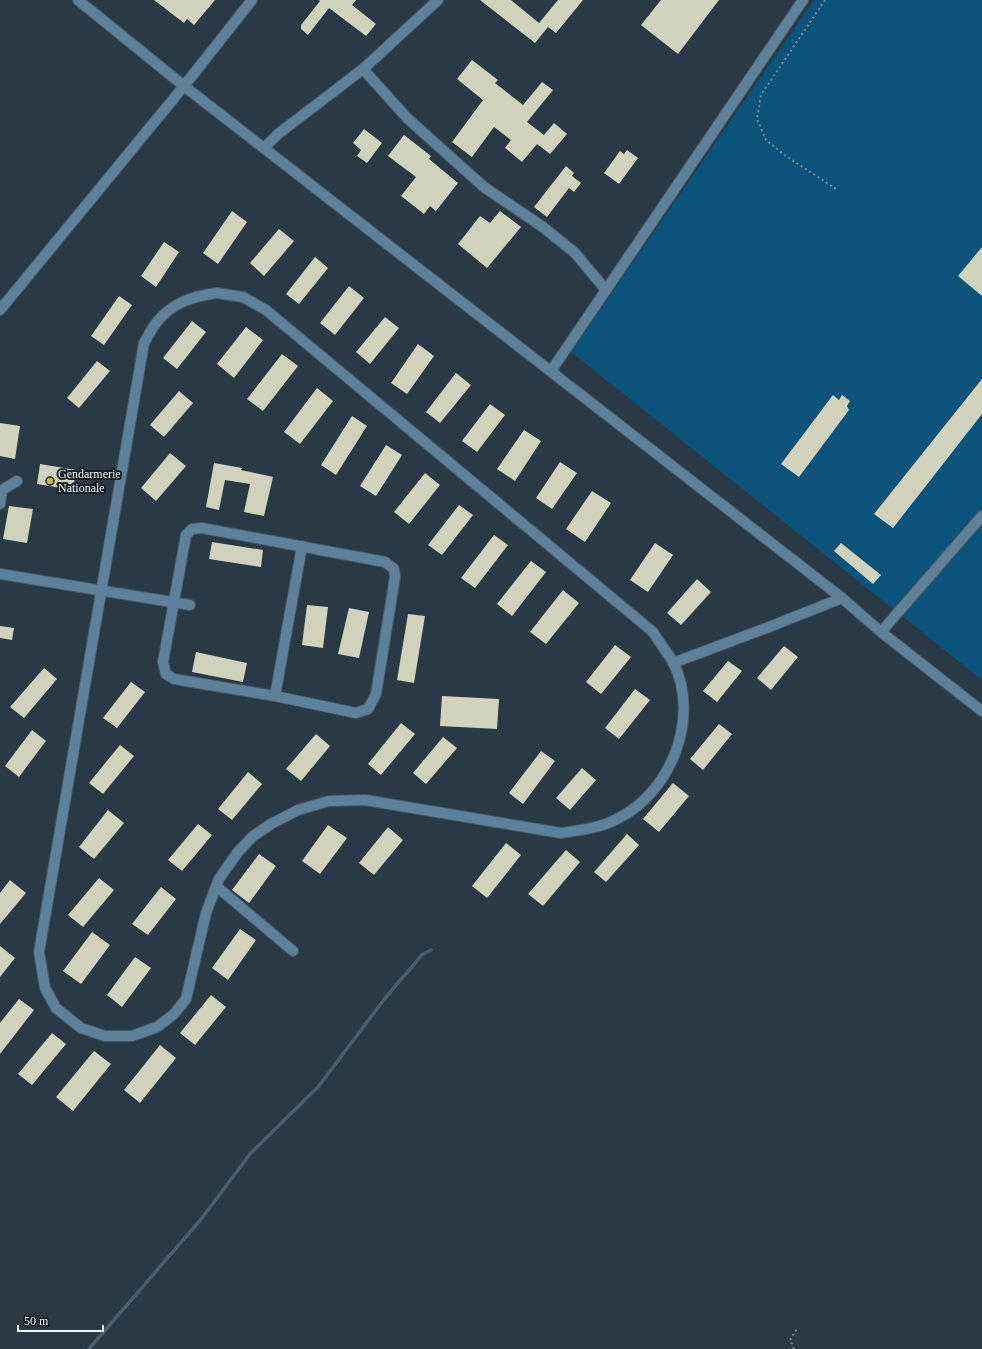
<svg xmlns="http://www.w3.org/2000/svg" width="982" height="1349" viewBox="0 0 982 1349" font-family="'Times New Roman',serif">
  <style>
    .green { fill: #0c537b }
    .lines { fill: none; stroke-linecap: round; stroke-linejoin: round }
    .stream { stroke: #485f6e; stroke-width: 3.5 }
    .building { fill: #d0d2bb }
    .minor-casing { stroke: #485863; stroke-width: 12 }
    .path { stroke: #7b8994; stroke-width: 2; stroke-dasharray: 2 3; stroke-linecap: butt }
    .minor { stroke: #5e8099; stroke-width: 10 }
    .poi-dot { fill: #bbc044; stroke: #182026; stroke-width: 1.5 }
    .labels { text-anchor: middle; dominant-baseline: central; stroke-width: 4; stroke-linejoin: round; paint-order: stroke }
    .poi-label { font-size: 12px; fill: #ebf6fe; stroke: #182026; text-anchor: start }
  </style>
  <rect width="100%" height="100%" fill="#293a46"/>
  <path class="green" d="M814,0H982V680L571,352Z"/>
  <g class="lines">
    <path class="stream" d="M89,1349L202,1218L250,1154L318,1087L386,997L422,955L431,950"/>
  </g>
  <g class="building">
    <path d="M154,0H215L194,25L187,19L184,23Z"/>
    <path d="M319,0H356L352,5L376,24L366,36L329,8L308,35L301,29V25L320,1Z"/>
    <path d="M480,0H511L539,23L558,0H583L556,33L548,27L535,43Z"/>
    <path d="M661,0H719L678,54L641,25Z"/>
    <path d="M472,60L498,80L495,83L523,105L542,82L553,90L527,122L544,135L554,123L567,134L550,154L537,144L522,162L505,148L511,140L494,127L472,157L452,142L483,100L457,79Z"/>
    <path d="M364,129L382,143L367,163L357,156L361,150L353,143Z"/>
    <path d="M404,135L431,156L429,159L458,183L436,211L430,206L424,214L401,196L416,177L388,156Z"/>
    <path d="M627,150L638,158L619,184L604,173L620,151L624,154Z"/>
    <path d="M566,166L574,173L572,176L581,183L574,192L569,188L547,217L534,207Z"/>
    <path d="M232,211L247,222L218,264L203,253Z"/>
    <path d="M500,211L521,227L487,268L458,244L480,216L490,223Z"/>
    <path d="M279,229L294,241L264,276L250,263Z"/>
    <path d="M164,242L179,252L156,287L141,276Z"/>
    <path d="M982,247V296L958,276Z"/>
    <path d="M315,257L328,268L299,304L286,294Z"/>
    <path d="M349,286L364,298L335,335L320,323Z"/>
    <path d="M119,296L132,305L104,345L91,336Z"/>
    <path d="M385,317L399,328L370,364L356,352Z"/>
    <path d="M192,321L206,332L177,369L163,358Z"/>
    <path d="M246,327L263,340L234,378L217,364Z"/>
    <path d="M418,344L434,356L407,394L391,383Z"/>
    <path d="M282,354L298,366L263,411L247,399Z"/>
    <path d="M97,361L110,371L79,408L67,398Z"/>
    <path d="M456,373L471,385L440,423L426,412Z"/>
    <path d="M982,379V414L893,528L874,514Z"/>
    <path d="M317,388L333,401L300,444L284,432Z"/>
    <path d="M179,391L193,403L164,437L150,425Z"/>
    <path d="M833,395L839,400L842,395L850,401L847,406L849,410L799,477L781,464Z"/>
    <path d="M490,404L505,415L477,452L462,441Z"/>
    <path d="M352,416L367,426L336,475L321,465Z"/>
    <path d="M0,423L20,426L15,459L0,456Z"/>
    <path d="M524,430L541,441L515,481L497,469Z"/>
    <path d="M386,445L402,455L376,496L360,486Z"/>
    <path d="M170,453L186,466L156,501L141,488Z"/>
    <path d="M560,462L577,473L552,509L536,498Z"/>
    <path d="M214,463L242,468L241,470L273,477L264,516L244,512L250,484L225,480L219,510L206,507Z"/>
    <path d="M40,464L76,470L73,490L37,484Z"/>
    <path d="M425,473L440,485L409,524L394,512Z"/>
    <path d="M592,491L611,503L585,542L566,529Z"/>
    <path d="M459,505L473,515L442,555L428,545Z"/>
    <path d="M9,506L33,509L27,543L3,539Z"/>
    <path d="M494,535L508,545L475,588L461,578Z"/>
    <path d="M212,542L263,550L261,567L209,559Z"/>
    <path d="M655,543L673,555L648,592L630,580Z"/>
    <path d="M841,543L881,575L873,584L834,551Z"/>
    <path d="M531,561L546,572L512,616L497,604Z"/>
    <path d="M697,579L711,592L681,625L667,613Z"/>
    <path d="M563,590L579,603L546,644L530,632Z"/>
    <path d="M307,605L328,607L323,648L302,645Z"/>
    <path d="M349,608L369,612L359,658L338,654Z"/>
    <path d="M408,614L425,616L414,683L397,680Z"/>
    <path d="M0,626L14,628L12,640L0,638Z"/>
    <path d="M615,645L631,657L601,694L586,682Z"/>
    <path d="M784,646L798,657L771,690L757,678Z"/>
    <path d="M196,652L247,663L243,682L192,672Z"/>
    <path d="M728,661L742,671L717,702L703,691Z"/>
    <path d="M44,668L57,679L24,718L10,707Z"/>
    <path d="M131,682L145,692L117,728L103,718Z"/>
    <path d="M635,689L650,700L619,739L605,728Z"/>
    <path d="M442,696L499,699L497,729L440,726Z"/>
    <path d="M401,723L415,734L381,775L368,764Z"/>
    <path d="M719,724L732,734L703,770L690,759Z"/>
    <path d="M32,730L46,741L19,777L5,766Z"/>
    <path d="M316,734L330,746L301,781L286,769Z"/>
    <path d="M443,737L457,748L426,784L413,773Z"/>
    <path d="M120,745L134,756L103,794L89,783Z"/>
    <path d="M541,751L555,761L523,804L509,793Z"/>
    <path d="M582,768L596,780L570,810L556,798Z"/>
    <path d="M248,772L262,784L232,820L218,809Z"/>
    <path d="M673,783L689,796L659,832L643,819Z"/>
    <path d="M108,810L124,823L94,859L79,847Z"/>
    <path d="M198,824L212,835L182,871L168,860Z"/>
    <path d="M328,825L347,838L320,874L302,861Z"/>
    <path d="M388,827L403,840L374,875L359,863Z"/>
    <path d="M627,834L639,845L606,882L594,872Z"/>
    <path d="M506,843L521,855L487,898L472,886Z"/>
    <path d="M566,850L580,862L543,906L528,894Z"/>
    <path d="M259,854L276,866L249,903L232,890Z"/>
    <path d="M99,878L114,890L83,927L68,915Z"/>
    <path d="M10,880L26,893L0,924V893Z"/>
    <path d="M161,887L176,899L148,935L132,924Z"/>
    <path d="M240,929L256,940L228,980L212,968Z"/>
    <path d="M92,932L110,945L81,984L63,971Z"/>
    <path d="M0,946L15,958L0,977Z"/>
    <path d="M135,957L151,968L122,1007L107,995Z"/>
    <path d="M211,995L226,1007L195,1045L180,1033Z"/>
    <path d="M19,999L34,1010L0,1054V1023Z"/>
    <path d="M52,1033L66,1044L32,1085L18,1074Z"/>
    <path d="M160,1045L176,1058L140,1103L124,1090Z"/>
    <path d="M94,1051L111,1064L73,1111L56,1097Z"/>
  </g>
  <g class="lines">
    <defs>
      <g id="minor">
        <path d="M78,0L184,86L842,598L881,632L982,711"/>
        <path d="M363,69L407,118L484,187L543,227L575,253L606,290"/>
        <path d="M264,148L278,134L363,69L438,0"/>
        <path d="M217,293L243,297L266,310L653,632C659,642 667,652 673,662C701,717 671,793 617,819C600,828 581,830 561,833L365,800L329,801L298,810L271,824L252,837L238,852L219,879L206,913L186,999L174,1014L157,1027L132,1036H105L81,1028L56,1008L45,988L39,952L144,343C148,336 152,328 157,322C172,303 193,296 217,293Z"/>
        <path d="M0,310L184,86L252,0"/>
        <path d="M551,371L803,0"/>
        <path d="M0,504L2,490L17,481"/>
        <path d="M202,528L385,562L394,569L395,577L376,694L368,709L356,713L275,696L174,679L166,674L163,662L186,535L192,529Z"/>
        <path d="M0,574L190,605"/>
        <path d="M881,632L982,516"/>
        <path d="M673,663L769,627L842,598"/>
        <path d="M275,696L302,546"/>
        <path d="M216,886L293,951"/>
      </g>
    </defs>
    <use href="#minor" class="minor-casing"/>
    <g class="path">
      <path d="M825,0L761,95L757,119L766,140L786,156L836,189"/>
      <path d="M794,1349L790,1340L797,1329"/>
    </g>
    <use href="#minor" class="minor"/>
  </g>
  <circle class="poi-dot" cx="50" cy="481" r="4"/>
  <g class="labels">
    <g class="poi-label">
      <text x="58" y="474">Gendarmerie<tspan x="58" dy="14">Nationale</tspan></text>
    </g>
  </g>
  <path d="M18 1325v6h85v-6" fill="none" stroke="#ebf6fe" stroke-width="2"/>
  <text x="24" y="1325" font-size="12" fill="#ebf6fe" stroke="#182026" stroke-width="3" paint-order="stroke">50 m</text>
</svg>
